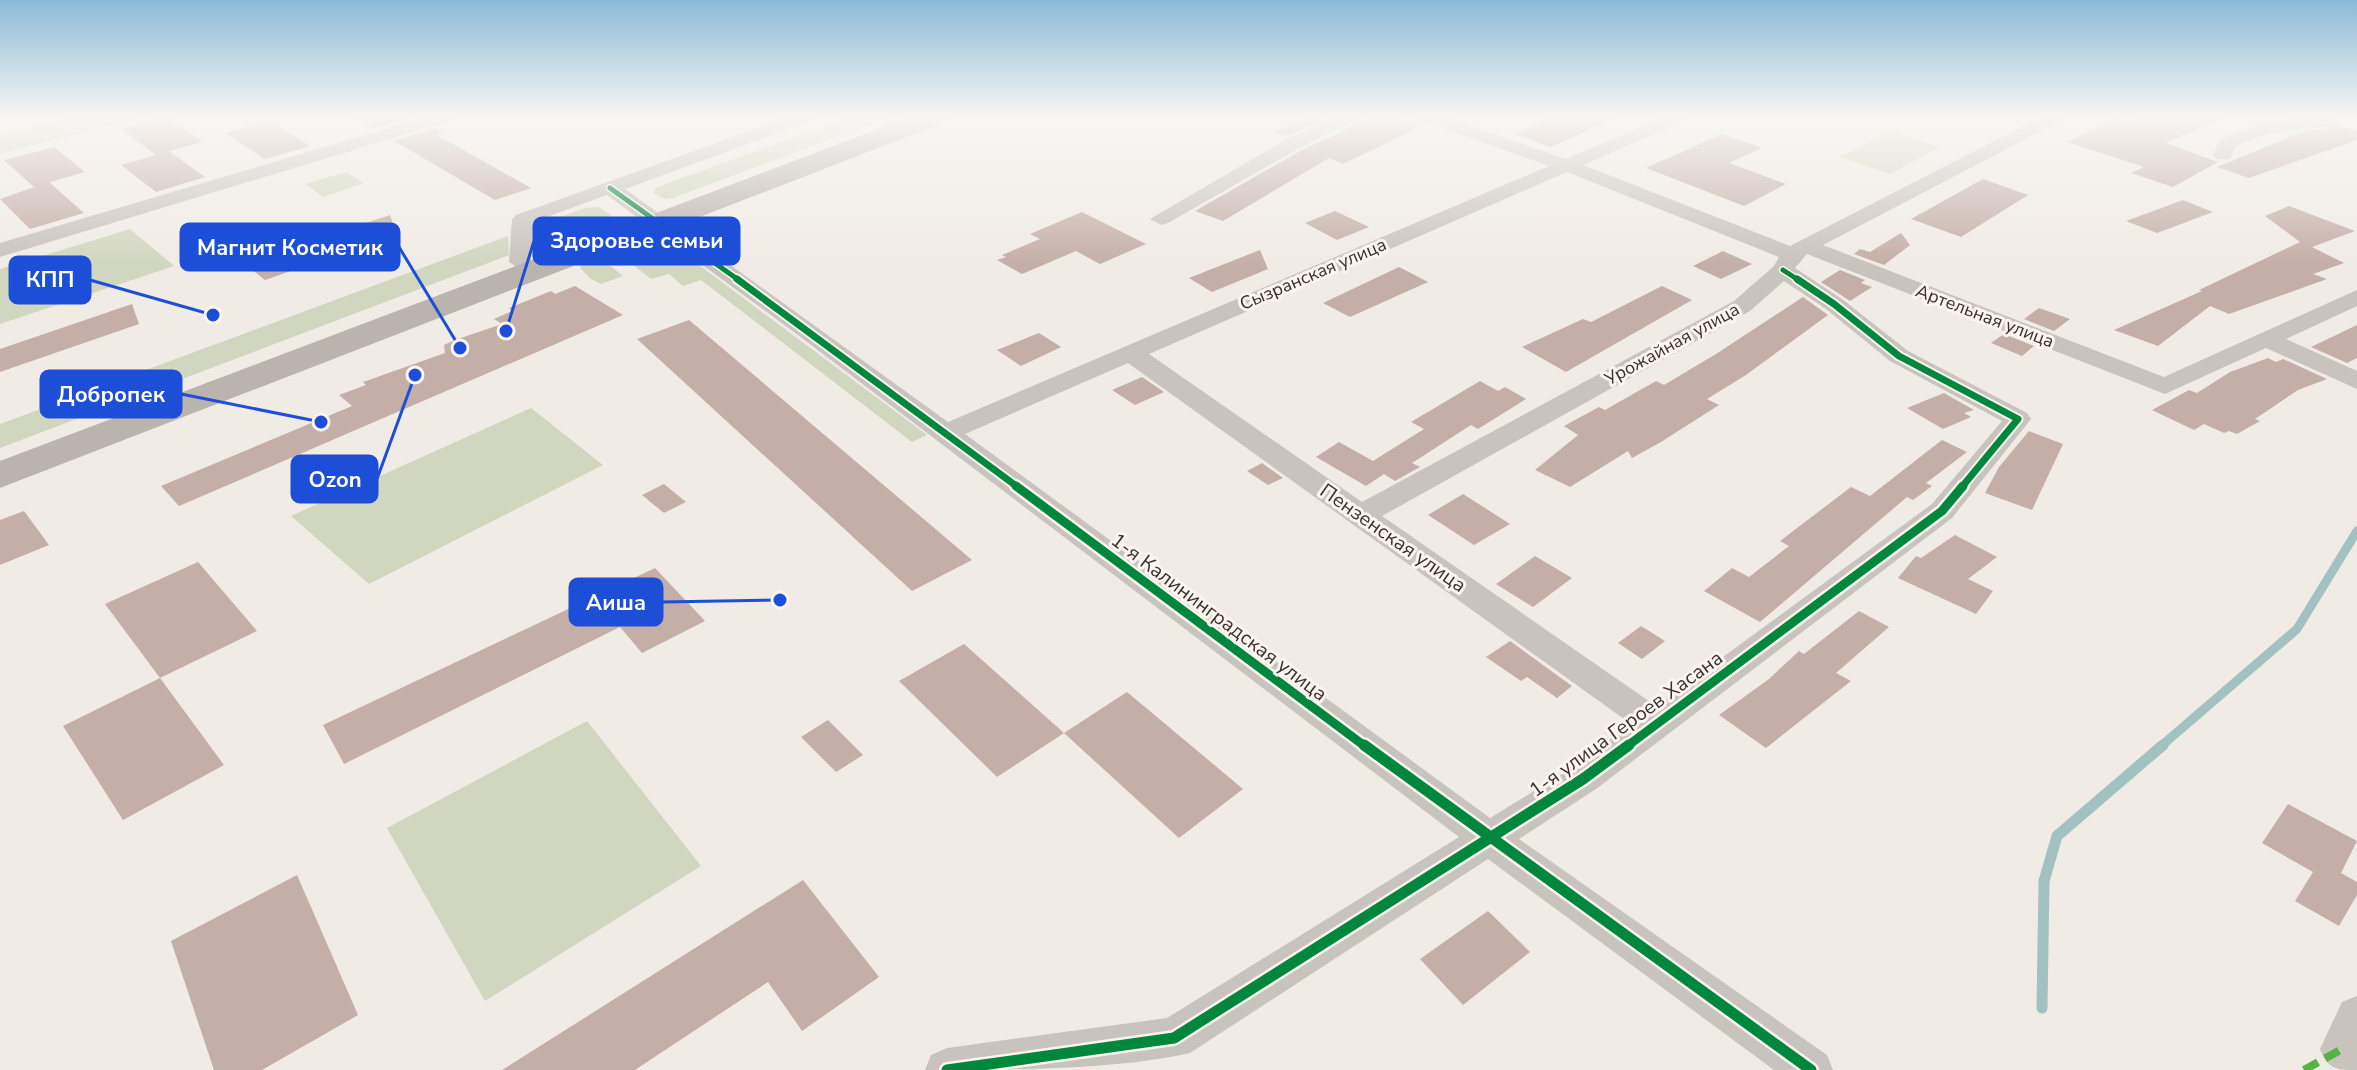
<svg xmlns="http://www.w3.org/2000/svg" width="2357" height="1070" viewBox="0 0 2357 1070" font-family="'Nunito Sans',sans-serif">
  <style>
    .green { fill: #d1d6bf }
    .lines { fill: none; stroke-linecap: round; stroke-linejoin: round }
    .stream-far1 { stroke: #a1c2c1; stroke-width: 9 }
    .stream { stroke: #a1c2c1; stroke-width: 11 }
    .building { fill: #c3afa7 }
    .minor { fill: #c9c3be; fill-rule: evenodd }
    .secondary { fill: #bab3ae; fill-rule: evenodd }
    .quiet { stroke: #57b246; stroke-width: 8; stroke-dasharray: 16 8; stroke-linecap: butt }
    .cycleway-far3-casing { stroke: #fbf5ee; stroke-width: 8 }
    .cycleway-far2-casing { stroke: #fbf5ee; stroke-width: 11 }
    .cycleway-far1-casing { stroke: #fbf5ee; stroke-width: 14 }
    .cycleway-casing { stroke: #fbf5ee; stroke-width: 16 }
    .cycleway-far3 { stroke: #00873e; stroke-width: 5 }
    .cycleway-far2 { stroke: #00873e; stroke-width: 7 }
    .cycleway-far1 { stroke: #00873e; stroke-width: 9 }
    .cycleway { stroke: #00873e; stroke-width: 11 }
    .labels { text-anchor: middle; dominant-baseline: central; stroke-width: 6; stroke-linejoin: round; paint-order: stroke }
    .far-street-label { font-size: 18px; fill: #3b302b; stroke: #fbf5ee }
    .street-label { font-size: 20px; fill: #3b302b; stroke: #fbf5ee }
    .leader { fill: none; stroke: #1d4ed8; stroke-width: 3 }
    .callout-dot { fill: #1d4ed8; stroke: #fbf5ee; stroke-width: 3 }
    .callout { fill: #1d4ed8; stroke: #1d4ed8; stroke-width: 3 }
    .callout-label { font-size: 22px; text-anchor: middle; font-weight: bold; fill: #fff }
  </style>
  <rect width="100%" height="100%" fill="#f0ebe5"/>
  <g class="green">
    <path d="M78,116H147L0,154V135Z"/>
    <path d="M853,116H893L673,198L665,199L653,193L656,188L668,183Z"/>
    <path d="M1890,131L1939,147L1890,174L1840,157Z"/>
    <path d="M346,172L364,183L323,197L305,184Z"/>
    <path d="M599,207L611,215L607,221L538,246L535,226L585,208Z"/>
    <path d="M130,229L174,266L0,324V269Z"/>
    <path d="M508,236L509,255L0,448V424Z"/>
    <path d="M647,236L667,241L927,435L912,442L701,280L683,286L669,274L651,279L613,249Z"/>
    <path d="M597,255L623,276L601,284L591,279L580,268L583,261Z"/>
    <path d="M531,408L603,465L369,584L291,516Z"/>
    <path d="M587,721L701,866L485,1001L387,828Z"/>
  </g>
  <g class="lines">
    <path class="stream-far1" d="M2160,747L2297,629L2357,531"/>
    <path class="stream" d="M2042,1008L2044,881L2057,836L2163,745"/>
  </g>
  <g class="building">
    <path d="M350,116H412L415,117L374,129Z"/>
    <path d="M1311,116L1323,121L1286,136L1274,132Z"/>
    <path d="M1376,116H1387L1420,127L1343,164L1329,158L1223,221L1195,211L1302,150Z"/>
    <path d="M1555,116H1623L1550,147L1515,134Z"/>
    <path d="M2153,116H2226L2166,143L2218,162L2173,187L2131,173L2144,167L2067,142L2115,118L2131,123Z"/>
    <path d="M166,117L203,142L162,153L169,151L205,177L156,192L121,165L156,155L121,129Z"/>
    <path d="M269,120L310,146L265,159L225,133Z"/>
    <path d="M2334,125L2357,131V140L2249,178L2217,167L2302,132L2326,129Z"/>
    <path d="M435,128L444,133L437,135L531,188L495,200L394,141Z"/>
    <path d="M1722,134L1762,148L1729,163L1786,184L1744,206L1646,168Z"/>
    <path d="M54,147L85,172L37,186L49,182L84,213L30,229L0,199L34,187L4,160Z"/>
    <path d="M1983,179L2028,195L1961,237L1911,219Z"/>
    <path d="M2183,200L2213,212L2157,233L2126,221Z"/>
    <path d="M2289,206L2355,231L2312,247L2344,263L2313,274L2327,279L2229,314L2210,306L2158,346L2114,330L2202,291L2199,290L2300,242L2265,216Z"/>
    <path d="M1335,211L1369,227L1337,240L1305,223Z"/>
    <path d="M1082,212L1146,244L1100,264L1076,251L1022,274L997,260L1006,257L1002,255L1040,239L1030,234Z"/>
    <path d="M390,215L397,234L265,280L208,235L245,223L249,227L256,225L288,249Z"/>
    <path d="M1901,233L1910,245L1884,265L1854,254L1860,249L1870,252Z"/>
    <path d="M1260,250L1268,269L1212,292L1189,278Z"/>
    <path d="M1723,251L1752,264L1721,279L1693,266Z"/>
    <path d="M1399,267L1428,282L1350,317L1323,303Z"/>
    <path d="M1840,270L1865,280L1861,283L1872,287L1850,301L1821,282Z"/>
    <path d="M575,286L623,315L179,506L161,486L352,406L339,395L366,385L363,382L445,353L444,345L455,340L502,324L494,319L512,311L509,308L551,291L555,294Z"/>
    <path d="M1662,286L1692,300L1566,372L1522,347L1583,319L1591,322Z"/>
    <path d="M1803,297L1828,315L1746,375L1707,399L1719,405L1661,442L1632,458L1628,451L1570,487L1535,470L1578,435L1564,426L1599,407L1605,410L1656,381L1664,385L1716,354Z"/>
    <path d="M132,304L139,324L0,372V349Z"/>
    <path d="M2039,308L2070,319L2054,331L2024,319Z"/>
    <path d="M689,320L972,560L912,591L637,339Z"/>
    <path d="M2357,325V358L2347,363L2311,347Z"/>
    <path d="M1039,333L1061,347L1021,366L997,350Z"/>
    <path d="M2004,334L2034,346L2022,356L1991,343Z"/>
    <path d="M2268,358L2276,362L2283,359L2327,379L2298,390L2255,419L2260,421L2237,434L2229,431L2224,433L2204,424L2194,430L2152,410L2189,390L2197,393L2230,372Z"/>
    <path d="M1142,377L1164,392L1135,405L1112,390Z"/>
    <path d="M1480,381L1498,391L1505,387L1526,399L1478,429L1471,425L1412,463L1420,467L1395,481L1384,474L1366,486L1316,457L1339,442L1373,461L1424,429L1411,422Z"/>
    <path d="M1944,393L1974,410L1964,413L1971,417L1943,429L1907,408Z"/>
    <path d="M2029,431L2063,444L2032,510L1985,493L1999,467Z"/>
    <path d="M1942,440L1967,452L1926,483L1932,486L1913,500L1907,497L1760,622L1704,591L1732,568L1749,577L1789,546L1780,541L1851,487L1870,496Z"/>
    <path d="M1262,463L1283,478L1268,485L1247,471Z"/>
    <path d="M664,484L686,502L664,513L642,495Z"/>
    <path d="M1463,494L1510,524L1474,545L1428,515Z"/>
    <path d="M24,511L49,545L0,565V520Z"/>
    <path d="M1955,535L1997,557L1968,579L1993,591L1976,614L1898,578L1916,556L1921,558Z"/>
    <path d="M1535,556L1572,578L1533,607L1496,584Z"/>
    <path d="M198,562L257,631L160,678L105,604Z"/>
    <path d="M655,568L705,621L642,653L620,627L344,764L323,725Z"/>
    <path d="M1859,611L1889,627L1836,673L1851,681L1766,748L1719,715L1769,679L1799,651L1804,654Z"/>
    <path d="M1641,626L1665,641L1642,659L1618,643Z"/>
    <path d="M1510,641L1572,686L1557,698L1527,677L1521,681L1486,657Z"/>
    <path d="M964,644L1064,733L997,777L899,681Z"/>
    <path d="M160,678L224,765L123,820L63,726Z"/>
    <path d="M1127,692L1243,789L1179,838L1064,733Z"/>
    <path d="M828,720L863,755L836,772L801,737Z"/>
    <path d="M2288,804L2357,841L2341,873L2357,882V895L2339,926L2295,901L2313,872L2262,843Z"/>
    <path d="M297,875L358,1015L262,1070H214L171,941Z"/>
    <path d="M803,880L879,977L802,1031L768,982L635,1070H502Z"/>
    <path d="M1488,911L1530,952L1463,1005L1420,959Z"/>
  </g>
  <g class="lines">
    <g class="minor">
      <path d="M429,116H456L453,120L0,257V243Z"/>
      <path d="M791,116H816L813,120L625,189L948,422L1549,166L1420,120L1417,116H1442L1566,159L1666,116H1690L1687,120L1583,165L1790,246L2043,116H2065L2062,120L1823,245L2164,377L2357,290V306L2286,339L2357,371V389L2266,348L2165,394L1807,254L1795,268L1842,299L1908,351L2027,413L2031,419L1952,518L1596,789L1519,839L1827,1055L1833,1070H1774L1488,859L1190,1053C1117,1070 1003,1070 925,1070L931,1055L947,1048L1167,1018L1459,837L798,335L607,195L533,222L531,262L520,269L509,262L512,219L516,215ZM1567,172L1779,257L1774,266L1734,301L1362,502L1149,354ZM1784,281L1826,309L1890,361L2002,421L1932,504L1656,706L1382,516L1750,311ZM1128,363L1631,724L1570,769L1490,818L965,434Z"/>
      <path d="M1342,116H1365L1301,147L1168,223L1161,225L1150,219L1287,139Z"/>
      <path d="M2318,116H2342L2326,126L2267,134L2235,146L2230,159H2216L2213,155L2220,139L2264,123Z"/>
      <path d="M2357,996V1070C2336,1070 2328,1069 2320,1049L2342,1002Z"/>
    </g>
    <path class="secondary" d="M913,116H949L945,122L0,488V461Z"/>
    <path class="quiet" d="M2304,1070L2342,1049"/>
    <defs>
      <g id="cycleway-far3">
        <path d="M610,188L740,281"/>
        <path d="M1783,270L1800,281"/>
      </g>
      <g id="cycleway-far2">
        <path d="M737,279L1019,488"/>
        <path d="M1797,279L1834,304L1899,356L2018,419L1961,488"/>
      </g>
      <g id="cycleway-far1">
        <path d="M1016,486L1366,747"/>
        <path d="M1626,747L1942,511L1963,486"/>
      </g>
      <g id="cycleway">
        <path d="M1364,745L1811,1070"/>
        <path d="M947,1070L1174,1038L1583,779L1629,745"/>
      </g>
    </defs>
    <use href="#cycleway-far3" class="cycleway-far3-casing"/>
    <use href="#cycleway-far2" class="cycleway-far2-casing"/>
    <use href="#cycleway-far1" class="cycleway-far1-casing"/>
    <use href="#cycleway" class="cycleway-casing"/>
    <use href="#cycleway-far3" class="cycleway-far3"/>
    <use href="#cycleway-far2" class="cycleway-far2"/>
    <use href="#cycleway-far1" class="cycleway-far1"/>
    <use href="#cycleway" class="cycleway"/>
  </g>
  <linearGradient id="sky" x2="0" y2="1"><stop stop-color="#8bbad8"/><stop offset="0.44" stop-color="#f8f6f3"/><stop offset="1" stop-color="#f8f6f3" stop-opacity="0"/></linearGradient>
  <rect width="2357" height="265" fill="url(#sky)"/>
  <g class="labels">
    <g class="far-street-label">
      <text transform="translate(1313 274) rotate(-23)">Сызранская улица</text>
      <text transform="translate(1985 316) rotate(21)">Артельная улица</text>
      <text transform="translate(1672 344) rotate(-29)">Урожайная улица</text>
    </g>
    <g class="street-label">
      <text transform="translate(1393 538) rotate(35)">Пензенская улица</text>
      <text transform="translate(1219 617) rotate(37)">1-я Калининградская улица</text>
      <text transform="translate(1626 724) rotate(-36)">1-я улица Героев Хасана</text>
    </g>
  </g>
  <path class="leader" d="M506 331L534 241M460 348L399 247M213 315L90 280M321 422L181 394M415 375L377 479M780 600L662 602"/>
  <g class="callout-dot">
    <circle cx="506" cy="331" r="8"/>
    <circle cx="460" cy="348" r="8"/>
    <circle cx="213" cy="315" r="8"/>
    <circle cx="321" cy="422" r="8"/>
    <circle cx="415" cy="375" r="8"/>
    <circle cx="780" cy="600" r="8"/>
  </g>
  <g class="callout">
    <rect x="534" y="218" width="205" height="46" rx="8"/>
    <rect x="181" y="224" width="218" height="46" rx="8"/>
    <rect x="10" y="257" width="80" height="46" rx="8"/>
    <rect x="41" y="371" width="140" height="46" rx="8"/>
    <rect x="292" y="456" width="85" height="46" rx="8"/>
    <rect x="570" y="579" width="92" height="46" rx="8"/>
  </g>
  <g class="callout-label">
    <text x="637" y="248">Здоровье семьи</text>
    <text x="290" y="255">Магнит Косметик</text>
    <text x="50" y="287">КПП</text>
    <text x="111" y="402">Добропек</text>
    <text x="335" y="487">Ozon</text>
    <text x="616" y="610">Аиша</text>
  </g>
</svg>
